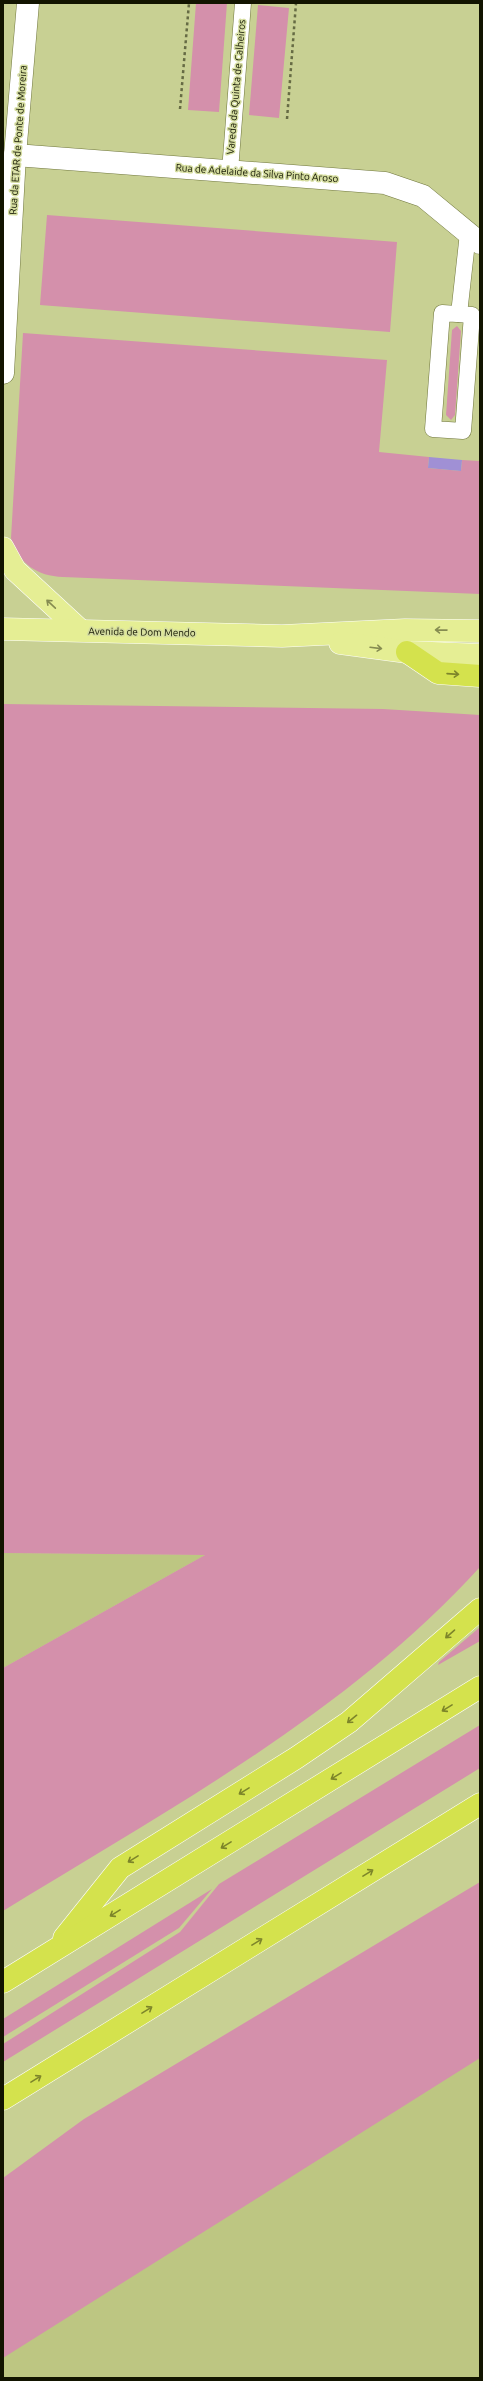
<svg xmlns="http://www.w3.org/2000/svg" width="483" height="2381" viewBox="0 0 483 2381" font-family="Ubuntu,sans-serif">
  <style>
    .built { fill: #bdc682 }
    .green { fill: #d490ab }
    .building { fill: #a090d5 }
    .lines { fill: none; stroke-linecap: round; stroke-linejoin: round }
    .service-casing { stroke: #70773d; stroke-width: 17 }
    .minor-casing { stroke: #70773d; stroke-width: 23 }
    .tertiary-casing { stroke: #70773d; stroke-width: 23 }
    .primary-casing { stroke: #fff; stroke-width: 23 }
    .motorway-casing { stroke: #fff; stroke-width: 23 }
    .path { stroke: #666b44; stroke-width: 2.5; stroke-dasharray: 3 3; stroke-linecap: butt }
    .service { stroke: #fff; stroke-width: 16 }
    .minor { stroke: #fff; stroke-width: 22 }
    .tertiary { stroke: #fff; stroke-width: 22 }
    .primary { stroke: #e5ee94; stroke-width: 22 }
    .motorway { stroke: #d4e24d; stroke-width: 22 }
    .oneway { stroke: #868c51 }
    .oneway2 { stroke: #7d852a }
    .labels { text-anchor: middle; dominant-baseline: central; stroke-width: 3; stroke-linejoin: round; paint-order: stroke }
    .street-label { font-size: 10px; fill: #121400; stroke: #d5dda0 }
  </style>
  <rect width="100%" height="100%" fill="#c8d093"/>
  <g class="built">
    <path d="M3,1553L205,1555L3,1668Z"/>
    <path d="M480,2054V2378H3V2341Z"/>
  </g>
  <g class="green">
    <path d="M196,3H227L219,112L188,110Z"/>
    <path d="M258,5L289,8L279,118L249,115Z"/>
    <path d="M47,215L397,242L390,332L40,305Z"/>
    <path d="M457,326L461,331L455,415L451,420L446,415L452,330Z"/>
    <path d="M23,333L387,360L379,452L429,457L428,468L461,471L462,460L480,461V594L63,577C37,576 19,564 11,538Z"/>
    <path d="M3,704L383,709L480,715V1567C347,1713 169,1809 3,1911V1668L205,1555L3,1553Z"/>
    <path d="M480,1627V1641L438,1665L439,1662Z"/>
    <path d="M480,1725V1768L3,2062V2044L180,1932L219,1884Z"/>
    <path d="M480,1882V2058L3,2358V2178L84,2119Z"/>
    <path d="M212,1889L179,1928L3,2037V2019Z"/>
  </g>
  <path class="building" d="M429,457L462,460L461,471L428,468Z"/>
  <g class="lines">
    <defs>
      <g id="service">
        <path d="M230,171L243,3"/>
        <path d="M442,313L472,315L463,431L433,429Z"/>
        <path d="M459,314L468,233"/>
      </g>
      <path id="minor" d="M15,155L385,183L423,196L480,243"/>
      <path id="tertiary" d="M3,373L15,155L28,3"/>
      <g id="primary">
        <path d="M3,548L15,570L80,630"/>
        <path d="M3,629L282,636L405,630L480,631"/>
        <path d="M340,643L407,652L480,655"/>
      </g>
      <g id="motorway">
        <path d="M407,652L438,673L480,676"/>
        <path d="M64,1938L120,1868L296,1758L349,1722L480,1609"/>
        <path d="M3,1982L480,1687"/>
        <path d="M3,2099L480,1804"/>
      </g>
    </defs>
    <use href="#service" class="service-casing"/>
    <use href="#minor" class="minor-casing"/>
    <use href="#tertiary" class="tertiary-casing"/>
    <use href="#primary" class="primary-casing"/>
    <use href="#motorway" class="motorway-casing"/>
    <g class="path">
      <path d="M180,109L189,3"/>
      <path d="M287,119L296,3"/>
    </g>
    <use href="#service" class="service"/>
    <use href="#minor" class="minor"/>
    <use href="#tertiary" class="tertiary"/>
    <use href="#primary" class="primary"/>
    <use href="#motorway" class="motorway"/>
  </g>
  <defs><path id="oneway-shaft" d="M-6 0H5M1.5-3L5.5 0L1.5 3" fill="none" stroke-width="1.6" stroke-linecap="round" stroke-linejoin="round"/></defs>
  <g class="oneway">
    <use href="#oneway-shaft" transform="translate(51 604) rotate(-137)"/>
    <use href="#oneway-shaft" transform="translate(441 630) rotate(-179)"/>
    <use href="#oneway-shaft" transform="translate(376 648) rotate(7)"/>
  </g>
  <g class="oneway2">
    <use href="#oneway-shaft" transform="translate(453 674) rotate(4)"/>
    <use href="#oneway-shaft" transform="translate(450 1634) rotate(139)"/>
    <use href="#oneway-shaft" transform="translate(447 1708) rotate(148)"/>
    <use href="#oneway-shaft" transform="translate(352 1719) rotate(141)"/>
    <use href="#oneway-shaft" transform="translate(336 1776) rotate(148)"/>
    <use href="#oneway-shaft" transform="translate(244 1791) rotate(148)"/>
    <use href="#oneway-shaft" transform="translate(226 1845) rotate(148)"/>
    <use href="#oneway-shaft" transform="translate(133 1859) rotate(148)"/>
    <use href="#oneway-shaft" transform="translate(368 1873) rotate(-32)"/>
    <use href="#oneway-shaft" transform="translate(115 1913) rotate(148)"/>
    <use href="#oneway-shaft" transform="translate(257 1942) rotate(-32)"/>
    <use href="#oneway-shaft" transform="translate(147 2010) rotate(-32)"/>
    <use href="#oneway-shaft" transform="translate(36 2079) rotate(-32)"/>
  </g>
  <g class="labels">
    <g class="street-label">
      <text transform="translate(236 87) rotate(-85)">Vareda da Quinta de Calheiros</text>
      <text transform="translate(18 140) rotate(-86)">Rua da ETAR de Ponte de Moreira</text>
      <text transform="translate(257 173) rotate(4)">Rua de Adelaide da Silva Pinto Aroso</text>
      <text transform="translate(142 632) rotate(1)">Avenida de Dom Mendo</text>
    </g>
  </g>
  <rect width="483" height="2381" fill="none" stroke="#121400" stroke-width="8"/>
</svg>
